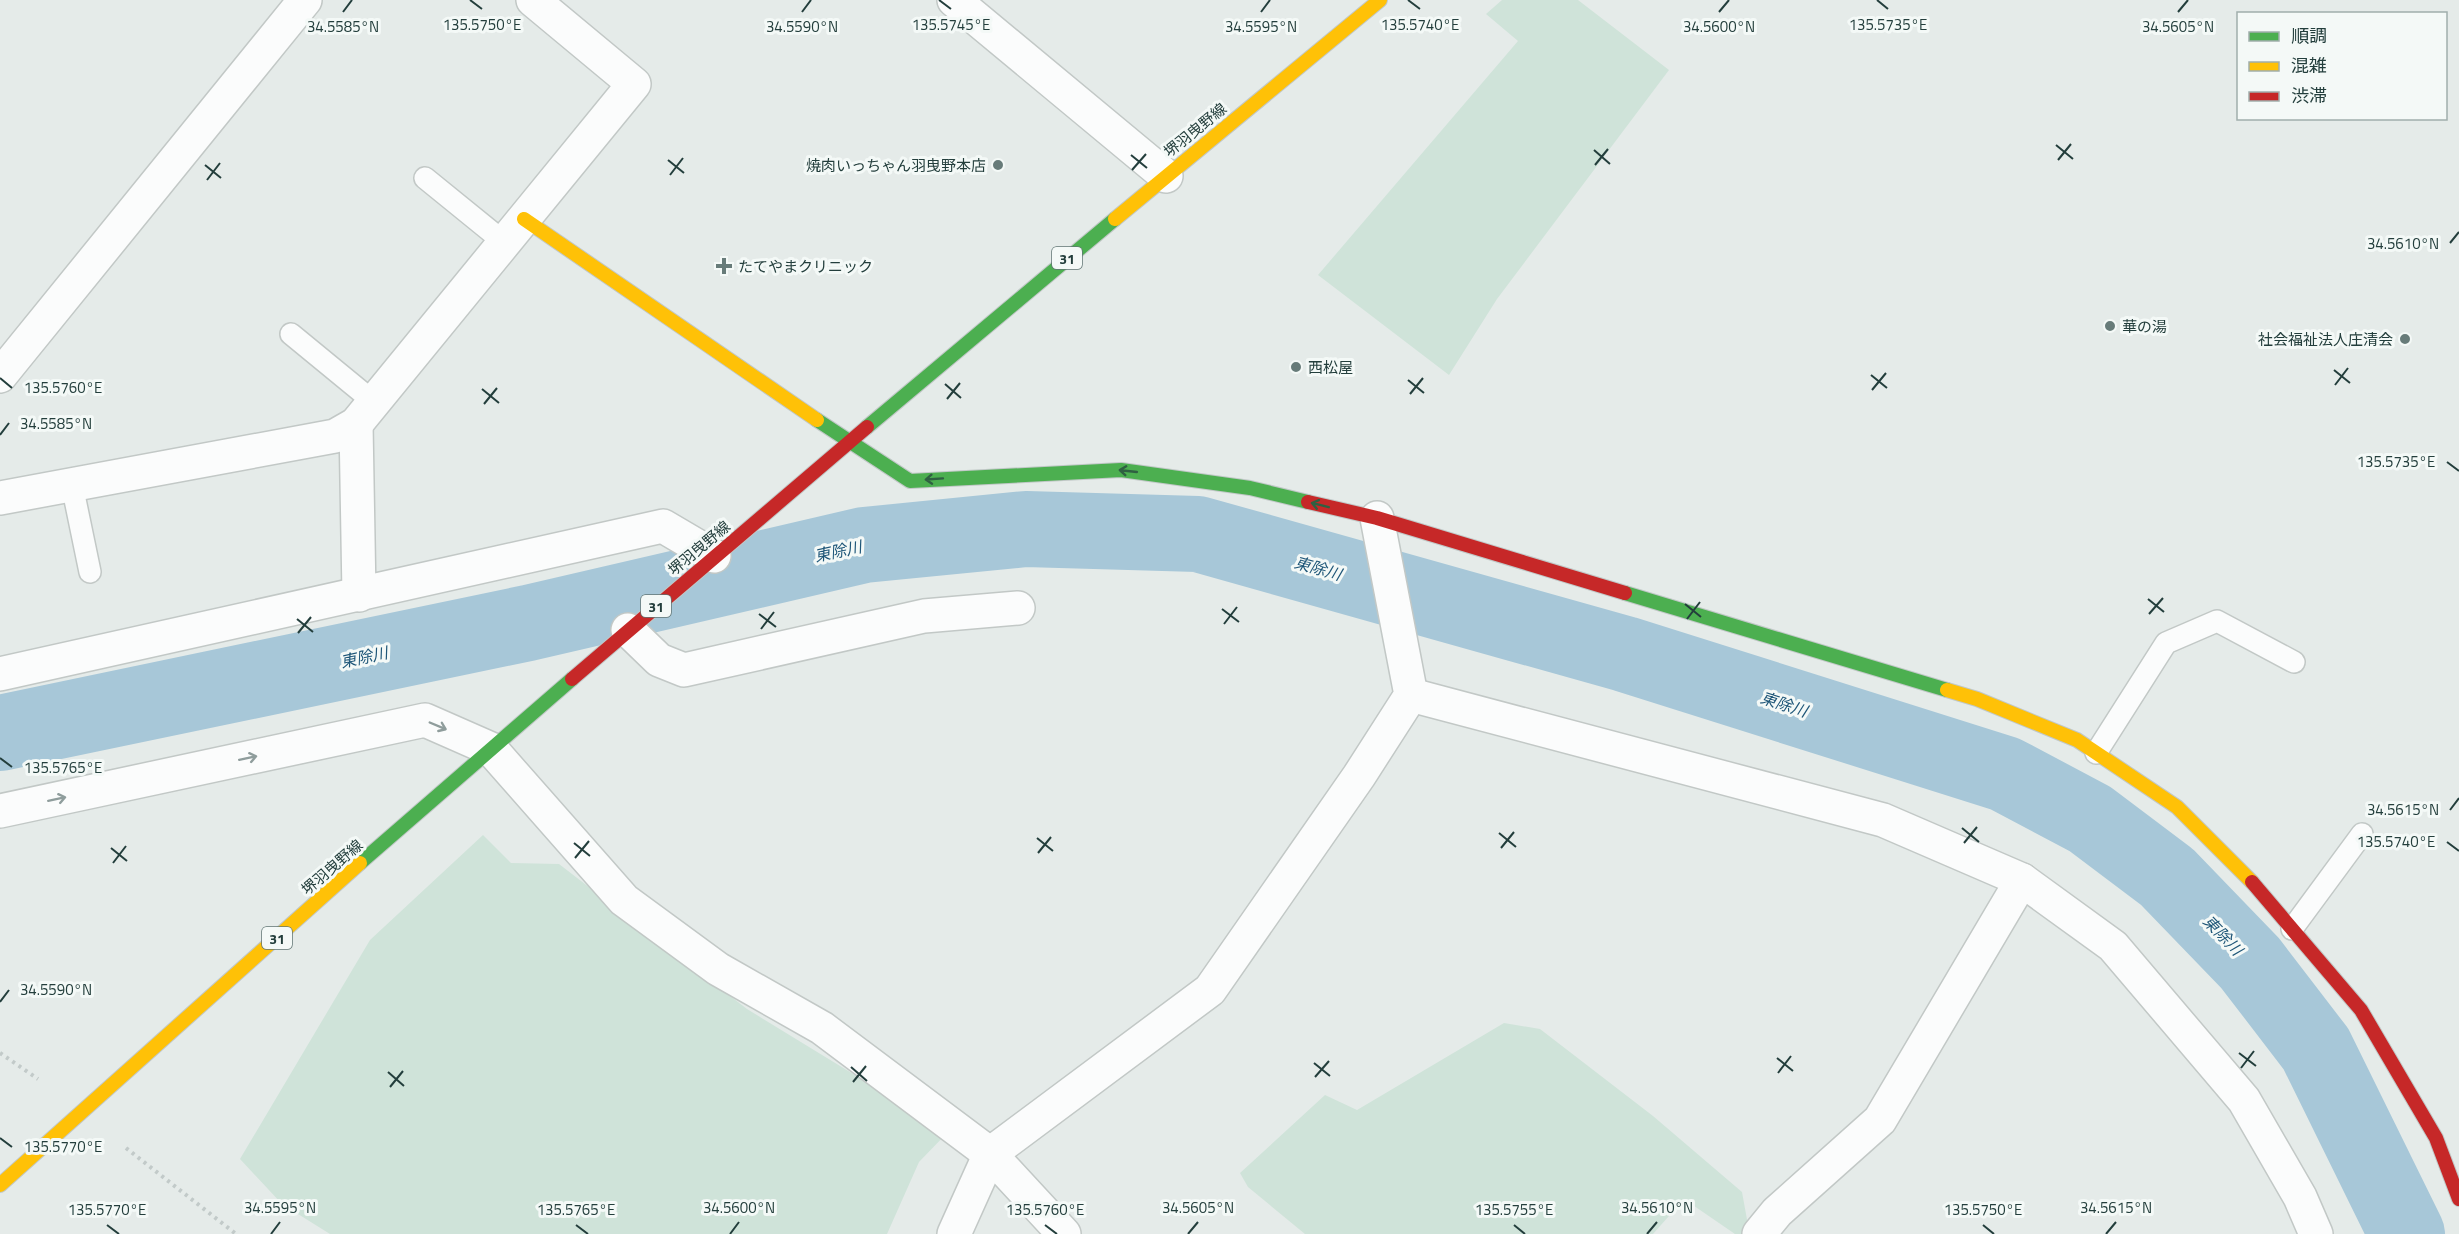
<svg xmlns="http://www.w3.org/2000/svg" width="2459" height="1234" viewBox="0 0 2459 1234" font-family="'Titillium Web','Noto Sans JP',sans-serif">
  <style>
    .green { fill: #cfe3d9 }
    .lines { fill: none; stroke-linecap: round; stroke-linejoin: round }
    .river { stroke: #a7c7d8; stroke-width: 76 }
    .lane-casing { stroke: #c2c8c6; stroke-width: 24 }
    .street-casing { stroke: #c2c8c6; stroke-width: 36 }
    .fast-casing { stroke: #c1c8c7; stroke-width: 16 }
    .slow-casing { stroke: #c1c8c7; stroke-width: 16 }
    .jam-casing { stroke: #c1c8c7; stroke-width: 16 }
    .path { stroke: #c2cac9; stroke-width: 4; stroke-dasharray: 3 4.5; stroke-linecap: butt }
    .lane { stroke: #fbfcfc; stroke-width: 21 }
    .street { stroke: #fbfcfc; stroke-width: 33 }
    .fast { stroke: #4caf50; stroke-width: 14 }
    .slow { stroke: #ffc107; stroke-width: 14 }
    .jam { stroke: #c62828; stroke-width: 14 }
    .oneway { stroke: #2f6042 }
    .oneway2 { stroke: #8f9d9c }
    .ticks { fill: none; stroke: #233e3c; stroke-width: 2 }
    .poi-dot { fill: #677b79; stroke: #f4f9f7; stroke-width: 2 }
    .labels { text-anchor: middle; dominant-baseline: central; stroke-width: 6; stroke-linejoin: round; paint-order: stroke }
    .shield { fill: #f4f9f7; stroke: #627674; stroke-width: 1.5 }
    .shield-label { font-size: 14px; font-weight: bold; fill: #233e3c }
    .street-label { font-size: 15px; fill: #233e3c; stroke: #f4f9f7 }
    .poi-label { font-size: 15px; fill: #233e3c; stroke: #f4f9f7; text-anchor: start }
    .water-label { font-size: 16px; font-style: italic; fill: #1e5678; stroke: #f4f9f7 }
    .ticks-label { font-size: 15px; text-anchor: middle; fill: #233e3c; stroke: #f4f9f7; stroke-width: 6; stroke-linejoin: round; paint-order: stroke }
  </style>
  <rect width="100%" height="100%" fill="#e5ebe9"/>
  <g class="green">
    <path d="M1502,0H1578L1669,70L1497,299L1449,375L1318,275L1518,41L1486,14Z"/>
    <path d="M483,835L511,863L559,864L747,1009L948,1132L919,1162L887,1234H330L282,1204L240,1159L370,940Z"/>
    <path d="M1504,1023L1540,1029L1653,1116L1742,1192L1748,1225L1741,1234H1735L1684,1199L1653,1234H1305L1248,1187L1240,1173L1325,1095L1357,1110Z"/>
  </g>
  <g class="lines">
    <path class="river" d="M0,733L528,623L864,545L1026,529L1198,534L1625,654L2005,774L2090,819L2167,877L2250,963L2316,1049L2407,1234"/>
    <defs>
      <g id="lane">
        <path d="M425,178L505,243"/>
        <path d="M291,334L375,403"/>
        <path d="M72,485L90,572"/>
        <path d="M2096,753L2166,643L2217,621L2294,662"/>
        <path d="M2292,929L2362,834"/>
      </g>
      <g id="street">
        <path d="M954,0L1166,176"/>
        <path d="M0,376L305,0"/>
        <path d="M356,424L359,595"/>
        <path d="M0,498L335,436L356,424L634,84L533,0"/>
        <path d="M628,630L659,660L684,670L924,616L1018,608"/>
        <path d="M0,674L663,526L714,556"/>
        <path d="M1411,695L1883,820L2022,880L2113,946L2244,1100L2300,1197L2316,1234"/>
        <path d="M0,811L425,720L491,749L624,900L718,969L822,1028L990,1154L1064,1234"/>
        <path d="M954,1234L990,1154L1210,990L1359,776L1411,695L1377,518"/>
        <path d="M1759,1234L1777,1212L1880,1120L2022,880"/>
      </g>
      <g id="fast">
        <path d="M817,420L910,481L1121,470L1250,488L1308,502"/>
        <path d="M867,427L1115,219"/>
        <path d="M1625,593L1947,690"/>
        <path d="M360,863L572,679"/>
      </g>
      <g id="slow">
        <path d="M524,219L817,420"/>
        <path d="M1115,219L1380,0"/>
        <path d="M1947,690L1977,699L2077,740L2177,807L2252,882"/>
        <path d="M0,1185L360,863"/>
      </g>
      <g id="jam">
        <path d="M1308,502L1377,518L1625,593"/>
        <path d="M572,679L867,427"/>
        <path d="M2252,882L2361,1010L2436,1138L2459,1199"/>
      </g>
    </defs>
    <use href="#lane" class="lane-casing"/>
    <use href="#street" class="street-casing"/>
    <use href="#fast" class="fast-casing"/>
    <use href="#slow" class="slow-casing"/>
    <use href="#jam" class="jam-casing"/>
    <g class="path">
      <path d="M0,1053L38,1079"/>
      <path d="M126,1148L236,1234"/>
    </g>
    <use href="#lane" class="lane"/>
    <use href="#street" class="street"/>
    <use href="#fast" class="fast"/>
    <use href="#slow" class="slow"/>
    <use href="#jam" class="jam"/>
  </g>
  <defs><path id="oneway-shaft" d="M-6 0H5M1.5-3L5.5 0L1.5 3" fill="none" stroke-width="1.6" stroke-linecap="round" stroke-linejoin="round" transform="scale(1.5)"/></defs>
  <g class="oneway">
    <use href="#oneway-shaft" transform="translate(1128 471) rotate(-174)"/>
    <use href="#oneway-shaft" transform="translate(934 479) rotate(176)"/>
    <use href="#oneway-shaft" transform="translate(1320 505) rotate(-166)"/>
  </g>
  <g class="oneway2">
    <use href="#oneway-shaft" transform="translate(438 726) rotate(23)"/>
    <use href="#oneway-shaft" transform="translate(248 758) rotate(-12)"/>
    <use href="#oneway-shaft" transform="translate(57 799) rotate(-12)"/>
  </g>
  <path class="ticks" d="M470,0L482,9M939,0L951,9M1408,0L1420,9M1877,0L1888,9M343,12L352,0M802,12L811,0M1261,12L1270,0M1719,12L1729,0M2178,12L2188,0M2056,145L2073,159M1594,150L1610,164M1131,155L1147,168M668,160L684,173M2058,160L2071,144M205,165L221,178M1595,165L1608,149M1132,170L1146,154M670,175L683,158M207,180L220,163M2450,243L2459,232M2334,370L2350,383M1871,375L1887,388M0,378L12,388M1408,380L1424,393M945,384L961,398M2335,385L2348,368M482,389L499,403M1872,390L1886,373M1410,394L1423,378M947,399L960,383M484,404L497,388M0,435L9,423M2447,462L2459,471M2148,599L2164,612M1685,604L1701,617M1222,609L1239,622M759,614L776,627M2149,614L2163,598M297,619L313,632M1687,619L1700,602M1224,624L1237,607M761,629L774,612M298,633L311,617M0,758L12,767M2450,810L2459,798M1962,828L1979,842M1499,833L1516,847M1037,838L1053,851M2447,842L2459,851M574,843L590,856M1964,843L1977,827M111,848L127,861M1501,848L1514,832M1038,853L1051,837M575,858L589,841M113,863L126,846M0,1002L9,990M2239,1053L2256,1066M1777,1058L1793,1071M1314,1063L1330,1076M851,1067L867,1081M2241,1068L2254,1051M388,1072L404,1086M1778,1073L1791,1056M1315,1077L1329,1061M853,1082L866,1066M390,1087L403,1071M0,1138L12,1147M107,1225L119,1234M576,1225L588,1234M1045,1225L1057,1234M1514,1225L1525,1234M1983,1225L1994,1234M271,1234L280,1222M730,1234L739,1222M1188,1234L1198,1222M1647,1234L1657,1222M2106,1234L2116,1222"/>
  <g class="poi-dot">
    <circle cx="998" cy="165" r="6"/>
    <path d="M721 257h6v6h6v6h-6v6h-6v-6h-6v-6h6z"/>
    <circle cx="2110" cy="326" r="6"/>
    <circle cx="2405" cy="339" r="6"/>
    <circle cx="1296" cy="367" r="6"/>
  </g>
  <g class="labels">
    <g class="shield">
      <rect x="1052" y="247" width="30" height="22" rx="4.5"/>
      <rect x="641" y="595" width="30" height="22" rx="4.5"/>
      <rect x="262" y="927" width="30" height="22" rx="4.5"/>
    </g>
    <g class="shield-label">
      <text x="1067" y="258">31</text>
      <text x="656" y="606">31</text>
      <text x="277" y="938">31</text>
    </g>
    <g class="street-label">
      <text transform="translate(1195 130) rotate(-39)">堺羽曳野線</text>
      <text transform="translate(699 548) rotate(-40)">堺羽曳野線</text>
      <text transform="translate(332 867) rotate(-41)">堺羽曳野線</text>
    </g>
    <g class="poi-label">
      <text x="986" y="165" text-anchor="end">焼肉いっちゃん羽曳野本店</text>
      <text x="738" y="266">たてやまクリニック</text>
      <text x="2122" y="326">華の湯</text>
      <text x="2393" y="339" text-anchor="end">社会福祉法人庄清会</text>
      <text x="1308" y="367">西松屋</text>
    </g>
    <g class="water-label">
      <text transform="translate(838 551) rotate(-12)">東除川</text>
      <text transform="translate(1318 568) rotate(16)">東除川</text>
      <text transform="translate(364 657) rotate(-12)">東除川</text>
      <text transform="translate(1784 704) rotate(18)">東除川</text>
      <text transform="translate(2223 935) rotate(46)">東除川</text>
    </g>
  </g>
  <g class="ticks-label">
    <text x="1888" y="30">135.5735°E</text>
    <text x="482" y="30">135.5750°E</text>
    <text x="951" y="30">135.5745°E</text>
    <text x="1420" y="30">135.5740°E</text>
    <text x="343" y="32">34.5585°N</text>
    <text x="1261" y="32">34.5595°N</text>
    <text x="1719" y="32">34.5600°N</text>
    <text x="2178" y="32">34.5605°N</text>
    <text x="802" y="32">34.5590°N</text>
    <text x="2403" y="249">34.5610°N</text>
    <text x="63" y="393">135.5760°E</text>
    <text x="56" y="429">34.5585°N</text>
    <text x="2396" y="467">135.5735°E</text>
    <text x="63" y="773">135.5765°E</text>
    <text x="2403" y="815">34.5615°N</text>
    <text x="2396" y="847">135.5740°E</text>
    <text x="56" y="995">34.5590°N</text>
    <text x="63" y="1152">135.5770°E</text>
    <text x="280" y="1213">34.5595°N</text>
    <text x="739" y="1213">34.5600°N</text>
    <text x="1198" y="1213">34.5605°N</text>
    <text x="1657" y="1213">34.5610°N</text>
    <text x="2116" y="1213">34.5615°N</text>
    <text x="107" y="1215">135.5770°E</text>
    <text x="576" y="1215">135.5765°E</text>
    <text x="1045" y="1215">135.5760°E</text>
    <text x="1514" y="1215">135.5755°E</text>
    <text x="1983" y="1215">135.5750°E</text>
  </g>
  <rect x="2237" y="12" width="210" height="108" fill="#f4f9f7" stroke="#a0aeac" stroke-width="1.5"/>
  <rect x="2249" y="32" width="30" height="9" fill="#4caf50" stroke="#a0aeac" stroke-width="1.5"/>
  <text x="2291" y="42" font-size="18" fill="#233e3c">順調</text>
  <rect x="2249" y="62" width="30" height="9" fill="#ffc107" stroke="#a0aeac" stroke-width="1.5"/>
  <text x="2291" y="72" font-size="18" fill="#233e3c">混雑</text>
  <rect x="2249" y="92" width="30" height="9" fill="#c62828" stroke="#a0aeac" stroke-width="1.5"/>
  <text x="2291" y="102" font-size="18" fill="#233e3c">渋滞</text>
</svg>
